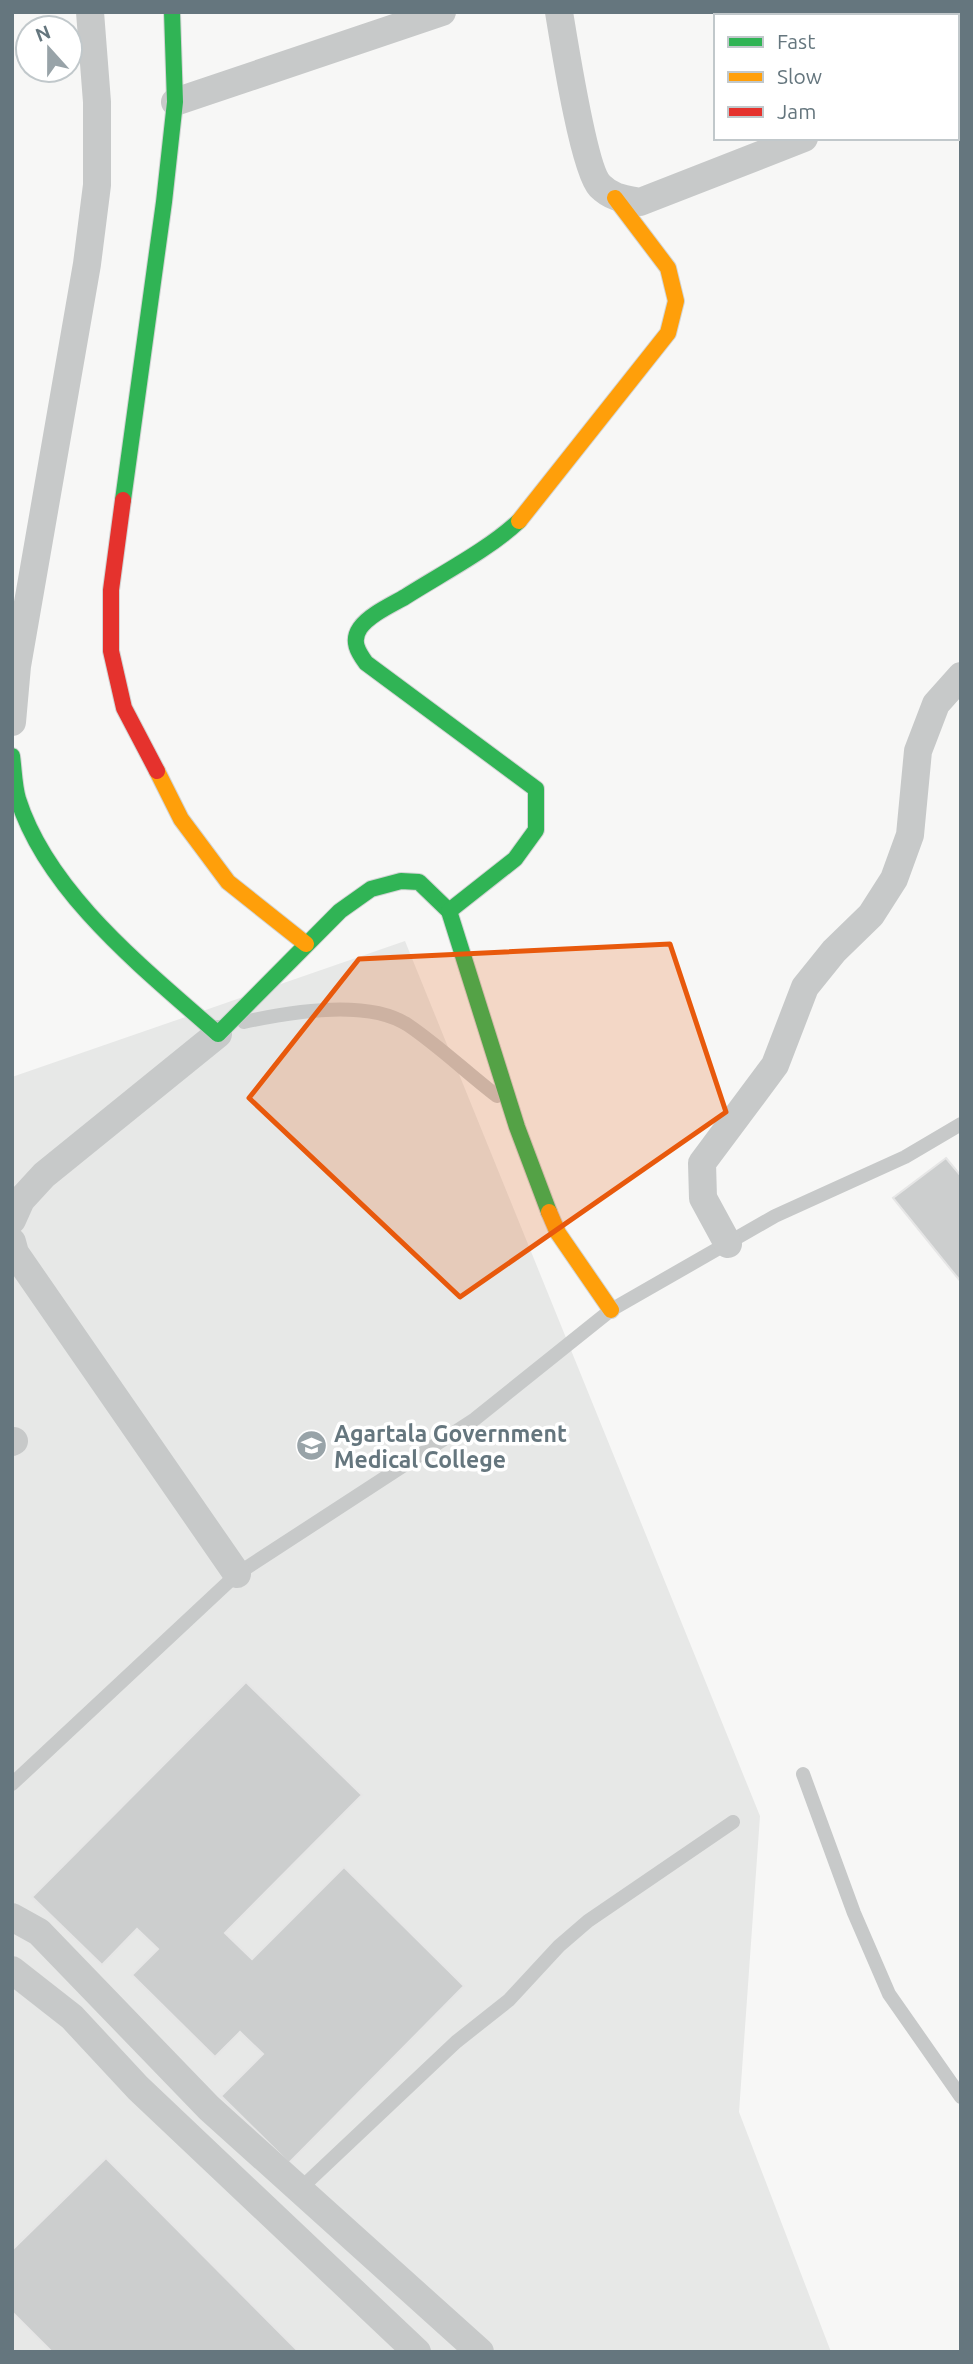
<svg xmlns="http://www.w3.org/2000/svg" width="973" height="2364" viewBox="0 0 973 2364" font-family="Ubuntu,sans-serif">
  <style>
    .built { fill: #e7e8e7 }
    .building { fill: #cccece; stroke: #e6e6e6; stroke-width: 2 }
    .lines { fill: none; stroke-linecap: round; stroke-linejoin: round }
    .fast-casing { stroke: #d2d4d4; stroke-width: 18 }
    .slow-casing { stroke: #d2d4d4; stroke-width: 18 }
    .jam-casing { stroke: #d2d4d4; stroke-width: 18 }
    .lane { stroke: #c7c9c9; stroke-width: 14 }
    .street { stroke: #c7c9c9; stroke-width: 28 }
    .fast { stroke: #30b455; stroke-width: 16 }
    .slow { stroke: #ff9f0a; stroke-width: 16 }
    .jam { stroke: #e5322d; stroke-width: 16 }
    .marked { fill: #e8590c; fill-opacity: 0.2; stroke: #e8590c; stroke-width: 5; stroke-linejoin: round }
    .labels { text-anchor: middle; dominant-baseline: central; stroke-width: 7; stroke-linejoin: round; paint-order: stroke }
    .poi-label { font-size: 23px; font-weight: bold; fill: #65767e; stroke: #fff; text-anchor: start }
  </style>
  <rect width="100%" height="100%" fill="#f7f7f6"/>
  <path class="built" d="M405,941L760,1816L739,2112L831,2352H12V1077Z"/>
  <g class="building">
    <path d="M946,1158L961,1176V1282L893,1198Z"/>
    <path d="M246,1682L362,1795L225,1933L252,1959L344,1867L464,1986L289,2163L221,2096L263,2054L240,2032L215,2057L132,1975L158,1949L137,1929L102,1965L32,1897Z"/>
    <path d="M106,2158L299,2352H52L12,2312V2250Z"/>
  </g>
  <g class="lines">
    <defs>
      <g id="fast">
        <path d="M123,500L164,202L175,102L172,12"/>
        <path d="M12,756C14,770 14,785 18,799C48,894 146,970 218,1034L340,911L371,889L401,881L419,882L449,911L517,1127L549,1212"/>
        <path d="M449,911L515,859L536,830V789L366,663C358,652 351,641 360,628C369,615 391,605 405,597C441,574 488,550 519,521"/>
      </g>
      <g id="slow">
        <path d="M519,521L668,333L676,301L668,268L615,198"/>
        <path d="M157,771L181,819L228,882L306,944"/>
        <path d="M549,1212L558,1233L611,1310"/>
      </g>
      <path id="jam" d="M123,500L111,590V651L124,708L157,771"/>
    </defs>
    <use href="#fast" class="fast-casing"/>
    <use href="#slow" class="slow-casing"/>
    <use href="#jam" class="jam-casing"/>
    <g class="lane">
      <path d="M244,1022C289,1012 367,998 408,1025C439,1046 467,1073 497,1096"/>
      <path d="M803,1774L854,1913L889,1994L961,2097"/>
      <path d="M12,1784L237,1574L475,1419L611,1310L775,1216L905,1157L961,1124"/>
      <path d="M299,2190L456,2042L509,2000L559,1946L588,1921L733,1822"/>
    </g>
    <g class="street">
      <path d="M559,12C564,42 584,170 600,186C612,198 624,199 640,202L804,138"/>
      <path d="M957,77L961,75"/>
      <path d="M175,102L442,12"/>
      <path d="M12,722L17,666L87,264L97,185V102L90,12"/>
      <path d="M12,1220L21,1200L44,1175L218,1034"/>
      <path d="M12,1242L15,1253L237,1574"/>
      <path d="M728,1244L703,1198L702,1163L775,1065L805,987L834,951L871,915L894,879L910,835L918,751L936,704L961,676"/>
      <path d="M12,1442L14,1441"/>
      <path d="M12,1917L39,1932L209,2108L480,2352"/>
      <path d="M12,1970L72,2017L138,2088L417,2352"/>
    </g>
    <use href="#fast" class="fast"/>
    <use href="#slow" class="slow"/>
    <use href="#jam" class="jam"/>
  </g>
  <path class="marked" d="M670,944L726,1112L460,1297L249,1098L359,959Z"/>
  <defs>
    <symbol id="university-disc" viewBox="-11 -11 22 22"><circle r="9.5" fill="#98a3a8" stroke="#fff"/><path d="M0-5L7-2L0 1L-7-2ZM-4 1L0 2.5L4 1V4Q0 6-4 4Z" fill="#fff"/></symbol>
  </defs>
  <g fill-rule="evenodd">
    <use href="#university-disc" x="294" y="1428" width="35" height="35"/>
  </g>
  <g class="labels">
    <g class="poi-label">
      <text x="334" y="1433">Agartala Government<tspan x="334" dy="26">Medical College</tspan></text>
    </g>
  </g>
  <rect width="973" height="2364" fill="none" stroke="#65767e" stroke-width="28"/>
  <rect x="714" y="14" width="245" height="126" fill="#ffffff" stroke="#c1c8cb" stroke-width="2"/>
  <rect x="728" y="37" width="35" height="10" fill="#30b455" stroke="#c1c8cb" stroke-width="2"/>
  <text x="777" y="49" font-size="21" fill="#65767e">Fast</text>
  <rect x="728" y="72" width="35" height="10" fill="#ff9f0a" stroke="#c1c8cb" stroke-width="2"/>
  <text x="777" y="84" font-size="21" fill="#65767e">Slow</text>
  <rect x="728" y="107" width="35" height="10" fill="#e5322d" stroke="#c1c8cb" stroke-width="2"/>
  <text x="777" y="119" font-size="21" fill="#65767e">Jam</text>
  <g transform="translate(49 49) rotate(339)"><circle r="33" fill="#ffffff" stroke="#c1c8cb" stroke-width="2"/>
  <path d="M0-5L12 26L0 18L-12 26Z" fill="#98a3a8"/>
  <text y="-10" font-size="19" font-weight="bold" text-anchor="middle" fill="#65767e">N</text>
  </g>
</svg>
